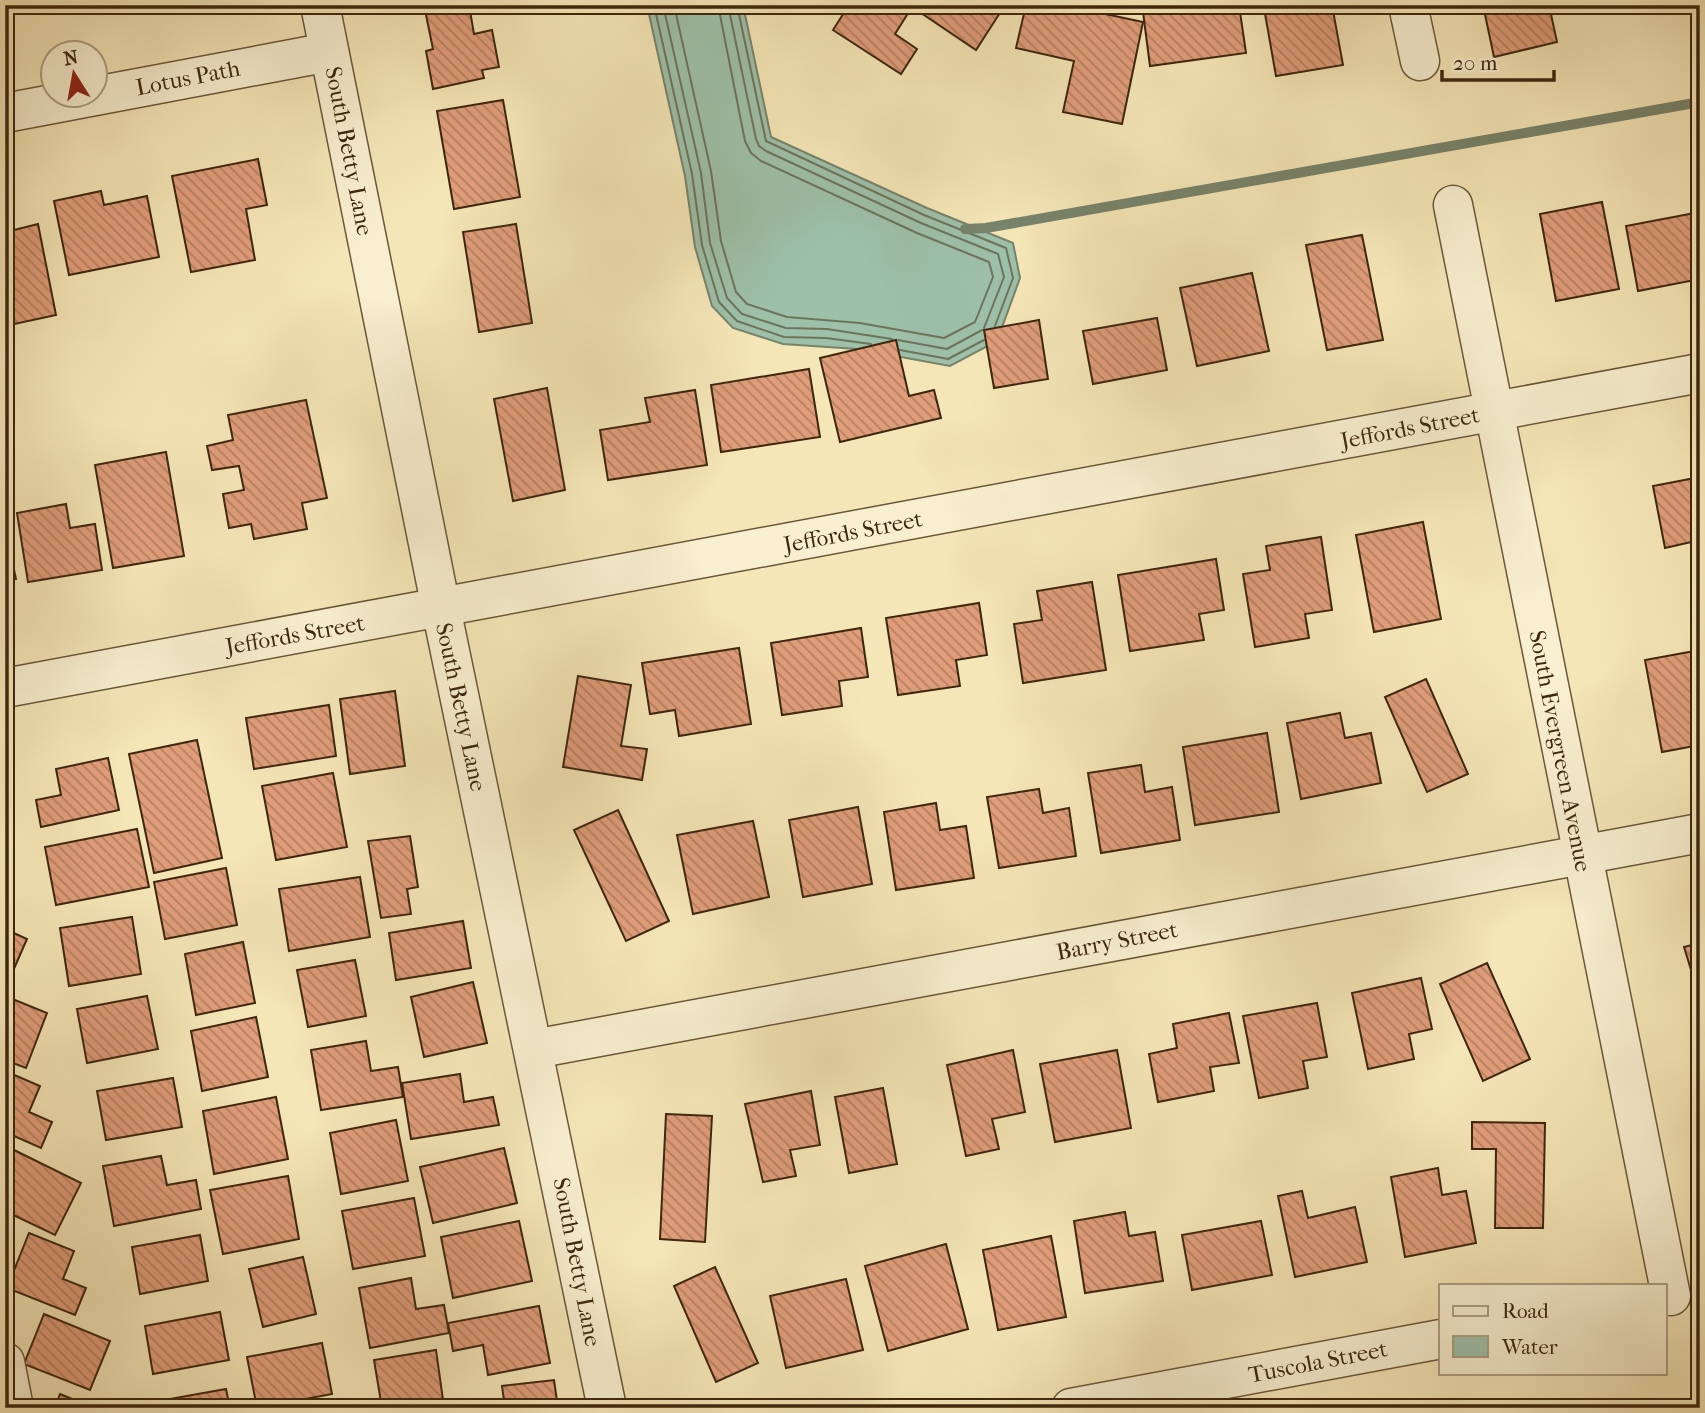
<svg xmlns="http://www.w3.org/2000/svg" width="1705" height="1413" viewBox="0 0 1705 1413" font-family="'IM FELL French Canon',serif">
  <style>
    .water { fill: #9dc0a9; stroke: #77836b; stroke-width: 2 }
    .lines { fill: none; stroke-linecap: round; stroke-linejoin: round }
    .shore { stroke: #6d745c; stroke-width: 2 }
    .stream { stroke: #77836b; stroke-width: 10 }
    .building { fill: url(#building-back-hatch); stroke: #3d270f; stroke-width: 2 }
    .minor-casing { stroke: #6b5739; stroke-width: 41 }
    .minor { stroke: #f8efd0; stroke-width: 38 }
    .labels { text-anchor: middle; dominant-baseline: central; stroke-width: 5; stroke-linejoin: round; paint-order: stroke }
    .street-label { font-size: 23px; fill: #3d270f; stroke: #f8efd0 }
  </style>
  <defs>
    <pattern id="building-back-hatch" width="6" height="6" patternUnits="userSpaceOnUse" patternTransform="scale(1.75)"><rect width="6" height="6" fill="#e09d7a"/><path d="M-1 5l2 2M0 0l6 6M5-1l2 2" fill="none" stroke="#b78062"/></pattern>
  </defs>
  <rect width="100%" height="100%" fill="#f5e6b7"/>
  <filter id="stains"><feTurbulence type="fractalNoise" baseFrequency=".00286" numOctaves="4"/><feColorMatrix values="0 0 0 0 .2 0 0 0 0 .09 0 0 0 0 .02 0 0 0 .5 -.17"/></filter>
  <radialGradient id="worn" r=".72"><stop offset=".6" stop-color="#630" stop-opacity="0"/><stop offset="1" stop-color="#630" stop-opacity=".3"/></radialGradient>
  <path class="water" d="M647,5H743L771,137L927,208L1013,243L1020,278L997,341L950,366L857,349L783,344L733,328L712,306L695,247L685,176Z"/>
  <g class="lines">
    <g class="shore">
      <path d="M654,5L692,174L702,245L719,302L737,321L784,337L826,338L871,344"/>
      <path d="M663,5L701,173L710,243L727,298L742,314L786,328L827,329L892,339"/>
      <path d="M674,5L711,171L721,241L736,292L747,304L787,317L860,323L944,338L975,322L993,277L989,262L917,233L761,161L751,153L745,141L718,5"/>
      <path d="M728,5L756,139L759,146L766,151L921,223L998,254L1004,277L984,328"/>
      <path d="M737,5L766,141L924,215L1006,248L1013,278L995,326"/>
      <path d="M898,340L947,349L982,330"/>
      <path d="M900,350L948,359L984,340"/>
    </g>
    <path class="stream" d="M965,229L986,228L1700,102"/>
  </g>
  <g class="building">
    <path d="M424,5H469L474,34L492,30L499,67L482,70L484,78L433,89L426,51L433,49Z"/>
    <path d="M849,5H1005L976,50L912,7L895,34L917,49L901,74L833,30Z"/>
    <path d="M1026,5H1063L1143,22L1122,124L1063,112L1074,61L1016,48Z"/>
    <path d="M1195,5H1239L1246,53L1150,66L1143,12Z"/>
    <path d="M1282,5H1332L1343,65L1276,76L1264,8Z"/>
    <path d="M1483,5H1549L1557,42L1494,57Z"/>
    <path d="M1572,5H1604L1573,11Z"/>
    <path d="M503,100L520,197L454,209L437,111Z"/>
    <path d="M258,159L267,205L246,209L255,260L191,272L172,176Z"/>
    <path d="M101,191L104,205L147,196L159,257L69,275L54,201Z"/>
    <path d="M1602,202L1619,289L1556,301L1540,214Z"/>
    <path d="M7,210L10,231L38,224L56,315L5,326Z"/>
    <path d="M1700,212V279L1638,291L1626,226Z"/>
    <path d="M516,224L532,323L479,332L463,232Z"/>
    <path d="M1362,235L1383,340L1327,350L1306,245Z"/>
    <path d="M1252,273L1269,351L1197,366L1180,288Z"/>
    <path d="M1157,318L1167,370L1093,384L1083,331Z"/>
    <path d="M1039,320L1048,379L994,388L984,330Z"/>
    <path d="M896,340L909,396L934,390L941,418L840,442L820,358Z"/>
    <path d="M809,369L820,437L721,452L711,385Z"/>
    <path d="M547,388L565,490L513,501L494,399Z"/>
    <path d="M695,390L707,465L608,480L600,430L650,422L645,398Z"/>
    <path d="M306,400L327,498L302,503L307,529L254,539L251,524L229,528L223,494L244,490L239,466L212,470L207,446L233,440L228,415Z"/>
    <path d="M166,452L184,556L113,568L95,465Z"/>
    <path d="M1700,477V540L1665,548L1653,486Z"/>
    <path d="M66,504L70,528L95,524L102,570L28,582L17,513Z"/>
    <path d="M1423,522L1441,619L1374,632L1356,535Z"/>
    <path d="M5,528L16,579L5,581Z"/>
    <path d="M1321,537L1332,610L1305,614L1309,638L1255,647L1243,574L1270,570L1266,546Z"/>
    <path d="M1216,559L1224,610L1199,614L1204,640L1130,651L1118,575Z"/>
    <path d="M1092,582L1106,670L1023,683L1014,624L1042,620L1037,591Z"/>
    <path d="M979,603L987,655L956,660L960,686L898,695L886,618Z"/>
    <path d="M861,628L868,677L839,681L842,706L782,715L771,643Z"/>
    <path d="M739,648L751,724L679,736L675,710L650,714L642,663Z"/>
    <path d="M1700,650V745L1662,752L1645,660Z"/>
    <path d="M578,676L631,685L621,746L647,749L642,780L563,767Z"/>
    <path d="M1426,679L1468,774L1427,792L1385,697Z"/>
    <path d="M395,691L405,766L350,774L340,699Z"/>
    <path d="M329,705L336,756L254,769L246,718Z"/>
    <path d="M1340,713L1345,738L1371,733L1381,783L1301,799L1287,723Z"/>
    <path d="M1267,733L1279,812L1195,825L1183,747Z"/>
    <path d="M197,740L222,858L154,873L129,754Z"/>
    <path d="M108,758L119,810L41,827L36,800L61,795L56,769Z"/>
    <path d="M1141,765L1145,792L1172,787L1180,840L1101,853L1088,773Z"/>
    <path d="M333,773L347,847L276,860L262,786Z"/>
    <path d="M1039,789L1043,813L1069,808L1076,856L999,868L987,797Z"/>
    <path d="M936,803L940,830L966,826L974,878L896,890L884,812Z"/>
    <path d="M858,807L872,884L803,897L789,820Z"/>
    <path d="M618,810L669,921L626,941L574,830Z"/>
    <path d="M753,821L769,897L693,914L677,835Z"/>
    <path d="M137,829L149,887L56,905L45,847Z"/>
    <path d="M410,836L418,887L407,889L411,914L381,918L368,841Z"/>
    <path d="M5,850L13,854L5,871Z"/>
    <path d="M226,868L237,925L165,939L154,882Z"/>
    <path d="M360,877L370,937L289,951L279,889Z"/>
    <path d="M132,917L141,974L69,986L60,928Z"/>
    <path d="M463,921L471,968L396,980L389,933Z"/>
    <path d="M5,929L27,939L6,987L5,986Z"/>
    <path d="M243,942L255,1003L196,1015L185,954Z"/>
    <path d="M1700,943V999L1684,947Z"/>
    <path d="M355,960L366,1016L308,1027L297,970Z"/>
    <path d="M1487,963L1530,1059L1483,1081L1440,984Z"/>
    <path d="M1421,978L1432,1029L1409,1034L1414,1059L1368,1069L1352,993Z"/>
    <path d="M473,982L487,1043L424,1057L411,997Z"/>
    <path d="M5,996L47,1013L26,1068L5,1060Z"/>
    <path d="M147,996L158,1049L87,1063L77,1009Z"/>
    <path d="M1317,1003L1327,1057L1303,1061L1308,1088L1259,1098L1243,1016Z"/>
    <path d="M1229,1013L1239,1063L1210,1067L1214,1091L1158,1102L1149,1054L1177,1048L1173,1024Z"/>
    <path d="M256,1017L268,1077L202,1091L191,1031Z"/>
    <path d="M366,1041L371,1071L398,1067L403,1097L321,1110L311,1050Z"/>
    <path d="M1013,1050L1025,1112L992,1119L999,1149L966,1156L947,1065Z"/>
    <path d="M1117,1050L1131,1128L1055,1142L1040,1064Z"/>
    <path d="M5,1071L40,1086L29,1112L52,1122L41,1148L5,1132Z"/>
    <path d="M460,1074L464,1102L493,1097L499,1125L411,1139L402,1083Z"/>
    <path d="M173,1078L182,1127L106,1140L97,1091Z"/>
    <path d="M883,1088L897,1164L849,1173L835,1097Z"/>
    <path d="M811,1091L820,1145L790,1150L796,1176L763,1182L745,1104Z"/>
    <path d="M276,1097L288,1159L214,1174L203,1111Z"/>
    <path d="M666,1114L712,1116L705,1242L660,1239Z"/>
    <path d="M396,1120L408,1181L341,1194L330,1133Z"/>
    <path d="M1472,1122L1545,1123L1543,1228H1495L1496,1149H1472Z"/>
    <path d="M504,1148L517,1203L433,1223L420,1167Z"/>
    <path d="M14,1150L81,1183L55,1235L5,1211V1168Z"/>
    <path d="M161,1156L167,1185L196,1180L201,1209L114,1226L103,1166Z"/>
    <path d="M1438,1168L1442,1195L1466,1191L1476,1243L1405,1257L1391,1177Z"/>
    <path d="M288,1176L299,1239L223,1254L210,1190Z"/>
    <path d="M1302,1191L1308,1218L1355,1207L1367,1262L1295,1277L1278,1196Z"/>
    <path d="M414,1198L425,1256L353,1269L342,1211Z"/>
    <path d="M1125,1212L1129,1236L1155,1232L1163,1281L1085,1293L1074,1221Z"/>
    <path d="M519,1221L532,1281L453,1298L441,1237Z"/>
    <path d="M1261,1221L1272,1275L1192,1290L1182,1235Z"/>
    <path d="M29,1233L74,1251L63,1279L86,1288L75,1315L7,1288Z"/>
    <path d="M200,1235L208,1281L140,1294L132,1247Z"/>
    <path d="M1051,1236L1066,1317L998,1330L983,1250Z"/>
    <path d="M946,1244L968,1329L888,1351L865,1266Z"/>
    <path d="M303,1257L316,1314L263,1327L249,1269Z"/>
    <path d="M715,1267L758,1363L716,1382L674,1286Z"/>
    <path d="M411,1278L416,1309L444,1305L449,1333L370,1348L359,1288Z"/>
    <path d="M846,1279L863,1350L786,1368L770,1296Z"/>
    <path d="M539,1306L550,1363L488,1375L483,1345L453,1351L448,1323Z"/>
    <path d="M220,1312L229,1360L153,1374L145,1326Z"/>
    <path d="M44,1314L110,1341L90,1390L24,1364Z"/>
    <path d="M322,1343L332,1394L257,1408L247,1357Z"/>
    <path d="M436,1350L444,1407L382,1408L374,1360Z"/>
    <path d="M554,1380L558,1408H505L502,1386Z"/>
    <path d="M226,1389L230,1408H154L153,1402Z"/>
    <path d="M60,1394L94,1408H55Z"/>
  </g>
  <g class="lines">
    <defs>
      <g id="minor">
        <path d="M320,5L441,608L607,1408"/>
        <path d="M1408,5L1420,61"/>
        <path d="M5,113L329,52"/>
        <path d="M1453,205L1671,1296"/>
        <path d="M5,688L1700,373"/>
        <path d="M534,1049L1700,833"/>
        <path d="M5,1362L14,1408"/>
        <path d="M1071,1408L1441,1339"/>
      </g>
    </defs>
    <use href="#minor" class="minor-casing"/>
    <use href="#minor" class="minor"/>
  </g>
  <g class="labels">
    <g class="street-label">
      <text transform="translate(188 78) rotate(-11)">Lotus Path</text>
      <text transform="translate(349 151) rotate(79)">South Betty Lane</text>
      <text transform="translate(1410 428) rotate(-11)">Jeffords Street</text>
      <text transform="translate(853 532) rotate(-11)">Jeffords Street</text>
      <text transform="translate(295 635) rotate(-10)">Jeffords Street</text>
      <text transform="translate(461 707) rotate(78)">South Betty Lane</text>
      <text transform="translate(1560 751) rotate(79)">South Evergreen Avenue</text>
      <text transform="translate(1117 941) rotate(-11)">Barry Street</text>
      <text transform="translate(577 1262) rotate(79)">South Betty Lane</text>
      <text transform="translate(1318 1362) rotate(-11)">Tuscola Street</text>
    </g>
  </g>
  <rect width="1705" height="1413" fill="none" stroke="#f5e6b7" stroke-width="28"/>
  <rect x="7" y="7" width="1691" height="1399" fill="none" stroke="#3d270f" stroke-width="3.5"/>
  <rect x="14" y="14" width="1677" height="1385" fill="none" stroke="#3d270f" stroke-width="2"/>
  <rect x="1439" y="1284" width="228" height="91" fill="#f8efd0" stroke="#ad9f83" stroke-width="2"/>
  <rect x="1453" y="1306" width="35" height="10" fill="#f8efd0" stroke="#ad9f83" stroke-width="2"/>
  <text x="1502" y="1318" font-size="21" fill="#3d270f">Road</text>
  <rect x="1453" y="1336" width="35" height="21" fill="#9dc0a9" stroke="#ad9f83" stroke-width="2"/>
  <text x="1502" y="1354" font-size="21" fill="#3d270f">Water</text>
  <g transform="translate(74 74) rotate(349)"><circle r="33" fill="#f8efd0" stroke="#ad9f83" stroke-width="2"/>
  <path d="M0-5L12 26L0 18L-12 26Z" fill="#8f2418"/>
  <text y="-10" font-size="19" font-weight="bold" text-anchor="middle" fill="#3d270f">N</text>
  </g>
  <path d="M1442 70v10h112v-10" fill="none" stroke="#3d270f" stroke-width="3.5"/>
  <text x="1453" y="70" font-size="21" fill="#3d270f" stroke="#f8efd0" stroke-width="5" paint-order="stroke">20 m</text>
  <rect width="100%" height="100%" filter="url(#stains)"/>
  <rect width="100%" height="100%" fill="url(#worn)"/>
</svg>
